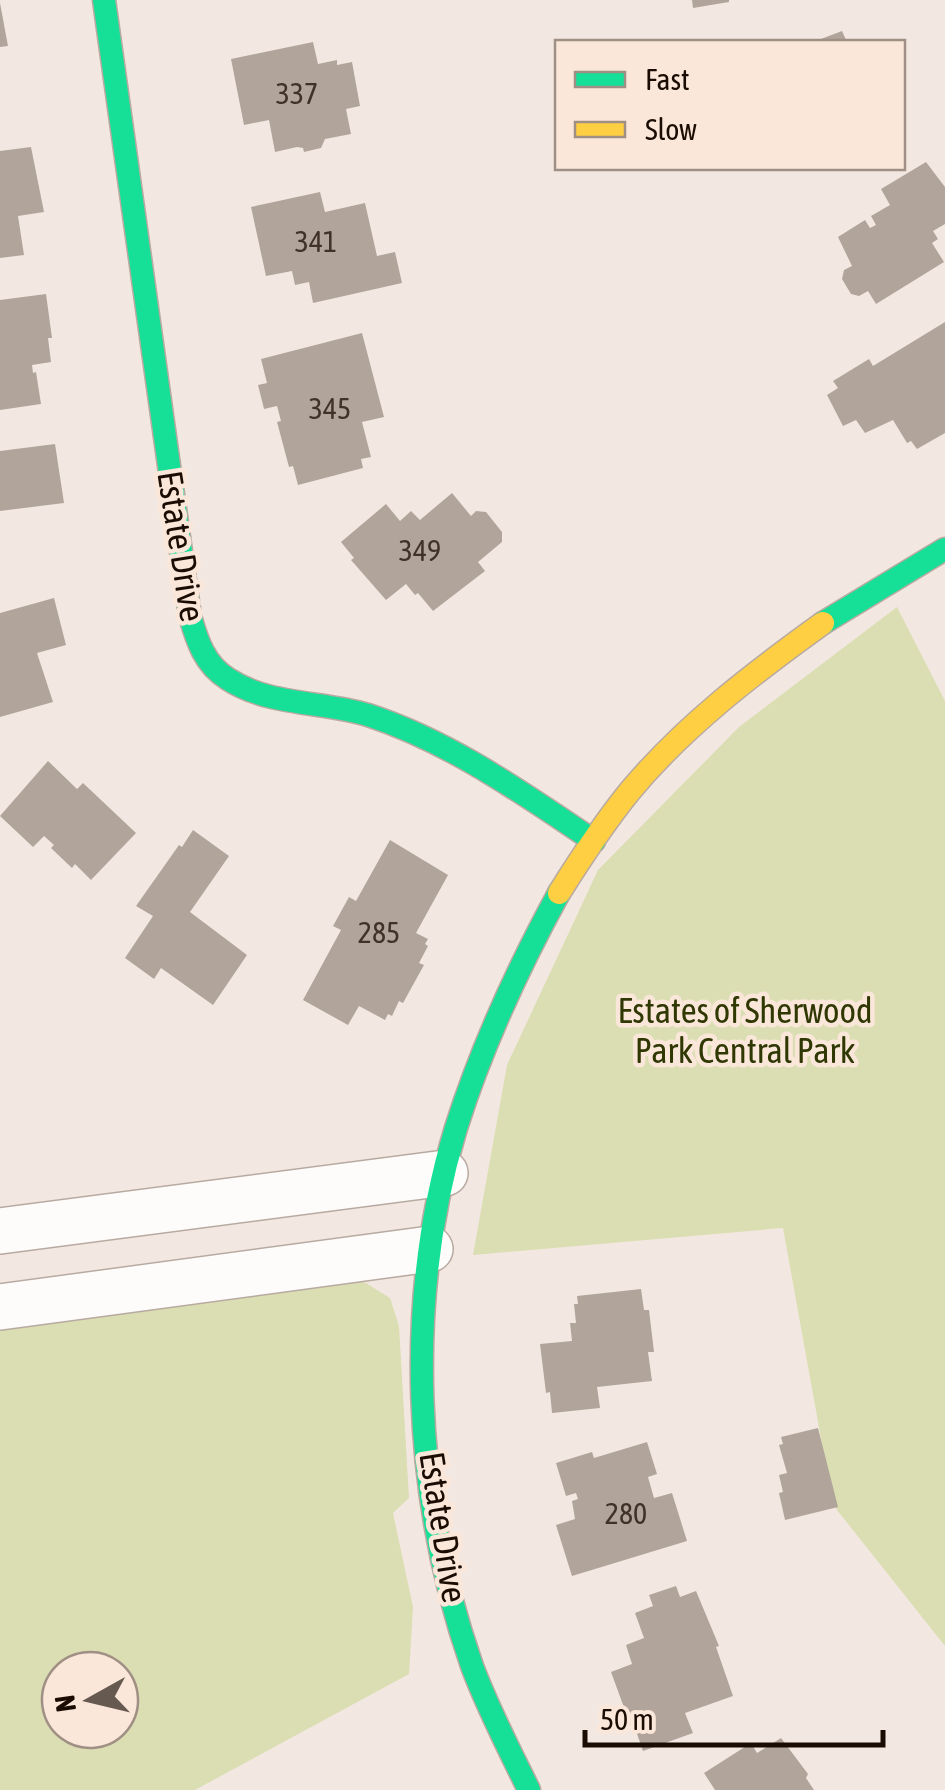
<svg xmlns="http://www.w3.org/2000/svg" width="945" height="1790" viewBox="0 0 945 1790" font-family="'Asap Condensed',sans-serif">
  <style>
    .green { fill: #dadeb2; fill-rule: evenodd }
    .building { fill: #b1a49b }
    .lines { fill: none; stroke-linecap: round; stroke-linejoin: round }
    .street-casing { stroke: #b8aaa1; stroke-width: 48 }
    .fast-casing { stroke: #b8aaa1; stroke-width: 25 }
    .slow-casing { stroke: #b8aaa1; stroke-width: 25 }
    .street { stroke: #fdfcfa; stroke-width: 45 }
    .fast { stroke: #16e098; stroke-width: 22 }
    .slow { stroke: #ffcf43; stroke-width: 22 }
    .labels { text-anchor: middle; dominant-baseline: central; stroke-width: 9; stroke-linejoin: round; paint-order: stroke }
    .number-label { font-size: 30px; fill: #403228 }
    .street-label { font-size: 35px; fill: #1a0c02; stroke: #fae7da }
    .park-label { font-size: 35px; fill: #2f3702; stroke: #fae7da }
  </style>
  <rect width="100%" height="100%" fill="#f3e8e1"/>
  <g class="green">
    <path d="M897,607L945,701V1646L833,1505L783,1228L473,1255L507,1065L598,870L739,727Z"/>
    <path d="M339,1276L366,1283L390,1298L399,1326L409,1498L393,1513L413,1607L409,1674L195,1790H0V1323ZM60,1670H120V1730H60Z"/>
  </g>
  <g class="building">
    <path d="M692,0H729V2L693,8Z"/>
    <path d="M0,3L8,46L0,47Z"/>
    <path d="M842,31L847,42H813Z"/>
    <path d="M313,42L318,64L337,60V65L352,62L360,106L346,109L351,134L325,139L321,148L304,152L303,148L297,147L275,152L269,120L244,125L231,59Z"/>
    <path d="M31,147L44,212L18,216L24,255L0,258V151Z"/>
    <path d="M926,162L945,187V224L933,231L938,239L932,243L944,262L876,304L868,291L859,296L851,294L842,279L844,270L852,266L838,237L865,220L870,228L876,225L871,216L890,205L881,189Z"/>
    <path d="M320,192L325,212L365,203L377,256L395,252L402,283L313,303L309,282L295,285L292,271L266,276L251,207Z"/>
    <path d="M46,294L52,338H48L51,362L32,365L33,373L36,372L41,404L0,410V300Z"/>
    <path d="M945,322V433L917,449L911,441L907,443L893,420L865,433L856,420L843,426L827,395L838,388L833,381L869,359L873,366Z"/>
    <path d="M362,333L384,417L362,422L371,457L361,459L363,468L298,485L293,466L289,467L277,422L281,421L277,406L264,409L258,385L267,383L261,359Z"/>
    <path d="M55,444L64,503L0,511V451Z"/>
    <path d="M452,493L471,516L476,511L486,512L502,532V542L478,562L485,571L433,611L418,593L415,595L406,584L386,600L351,560L354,558L341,542L386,504L400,521L411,511L420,520Z"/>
    <path d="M54,598L66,645L37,653L53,702L0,717V613Z"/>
    <path d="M48,761L77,789L83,783L136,833L91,880L75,864L72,868L51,848L54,845L44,836L33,847L0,816Z"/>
    <path d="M193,830L229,856L190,912L247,955L213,1005L161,968L154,979L125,958L153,916L136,906L179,845L182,847Z"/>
    <path d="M390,840L448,875L416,933L428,939L425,944L428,946L419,963L424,965L403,1003L399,1001L392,1016L388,1014L385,1020L359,1006L348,1025L303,1000L341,930L333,926L349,897L356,901Z"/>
    <path d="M641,1289L644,1310H649L654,1352H648L652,1381L597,1387L600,1408L552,1413L550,1392L546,1393L540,1344L572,1341L570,1323H576L574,1304H578L577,1296Z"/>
    <path d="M818,1428L838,1507L785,1520L779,1493L783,1492L779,1475L787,1473L779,1445L783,1444L781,1437Z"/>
    <path d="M647,1442L657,1474L648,1477L654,1498L672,1493L687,1541L572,1576L556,1525L575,1519L572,1501L578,1499L576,1493L566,1496L556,1463L592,1452L594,1458Z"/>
    <path d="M676,1586L680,1597L696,1591L719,1646L716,1647L733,1696L685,1713L693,1733L643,1751L636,1731L633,1732L611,1672L632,1664L626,1645L644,1638L635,1613L653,1606L649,1595Z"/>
    <path d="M781,1738L808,1774L806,1778L814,1790H715L704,1773L751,1743L757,1753Z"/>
  </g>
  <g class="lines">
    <defs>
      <g id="street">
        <path d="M0,1231L445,1173"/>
        <path d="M0,1307L430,1249"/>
      </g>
      <g id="fast">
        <path d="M104,0L190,616C197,641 205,665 228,679C269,706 323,701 368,715C451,742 522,793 594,841"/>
        <path d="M823,623L945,549"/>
        <path d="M529,1790C509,1749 488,1709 472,1666C413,1498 404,1299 456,1128C482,1046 518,968 559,893"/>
      </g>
      <path id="slow" d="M559,893C581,858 604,823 630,791C684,726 755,672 823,623"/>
    </defs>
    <use href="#street" class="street-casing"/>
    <use href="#fast" class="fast-casing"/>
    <use href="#slow" class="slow-casing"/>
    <use href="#street" class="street"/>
    <use href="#fast" class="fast"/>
    <use href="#slow" class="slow"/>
  </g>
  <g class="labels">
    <g class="number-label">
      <text x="297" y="93">337</text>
      <text x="316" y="241">341</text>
      <text x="330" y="408">345</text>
      <text x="420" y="550">349</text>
      <text x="379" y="932">285</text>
      <text x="626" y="1513">280</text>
    </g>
    <g class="street-label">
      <text transform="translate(182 546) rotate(81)">Estate Drive</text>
      <text transform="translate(444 1527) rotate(81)">Estate Drive</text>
    </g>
    <g class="park-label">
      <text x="745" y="1010">Estates of Sherwood<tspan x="745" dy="40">Park Central Park</tspan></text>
    </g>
  </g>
  <rect x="555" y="40" width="350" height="130" fill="#fae7da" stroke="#a08f84" stroke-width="2.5"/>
  <rect x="575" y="72" width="50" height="15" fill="#16e098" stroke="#a08f84" stroke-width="2.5"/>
  <text x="645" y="90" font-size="30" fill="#1a0c02">Fast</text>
  <rect x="575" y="122" width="50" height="15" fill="#ffcf43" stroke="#a08f84" stroke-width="2.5"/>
  <text x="645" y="140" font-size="30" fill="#1a0c02">Slow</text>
  <g transform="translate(90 1700) rotate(262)"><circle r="48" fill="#fae7da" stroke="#a08f84" stroke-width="2.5"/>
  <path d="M0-8L18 38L0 25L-18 38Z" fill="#665950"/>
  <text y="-15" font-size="28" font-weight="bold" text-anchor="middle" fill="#1a0c02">N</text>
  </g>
  <path d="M585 1730v15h298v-15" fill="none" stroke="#1a0c02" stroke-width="5"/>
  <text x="600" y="1730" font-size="30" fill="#1a0c02" stroke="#fae7da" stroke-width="8" paint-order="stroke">50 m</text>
</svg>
